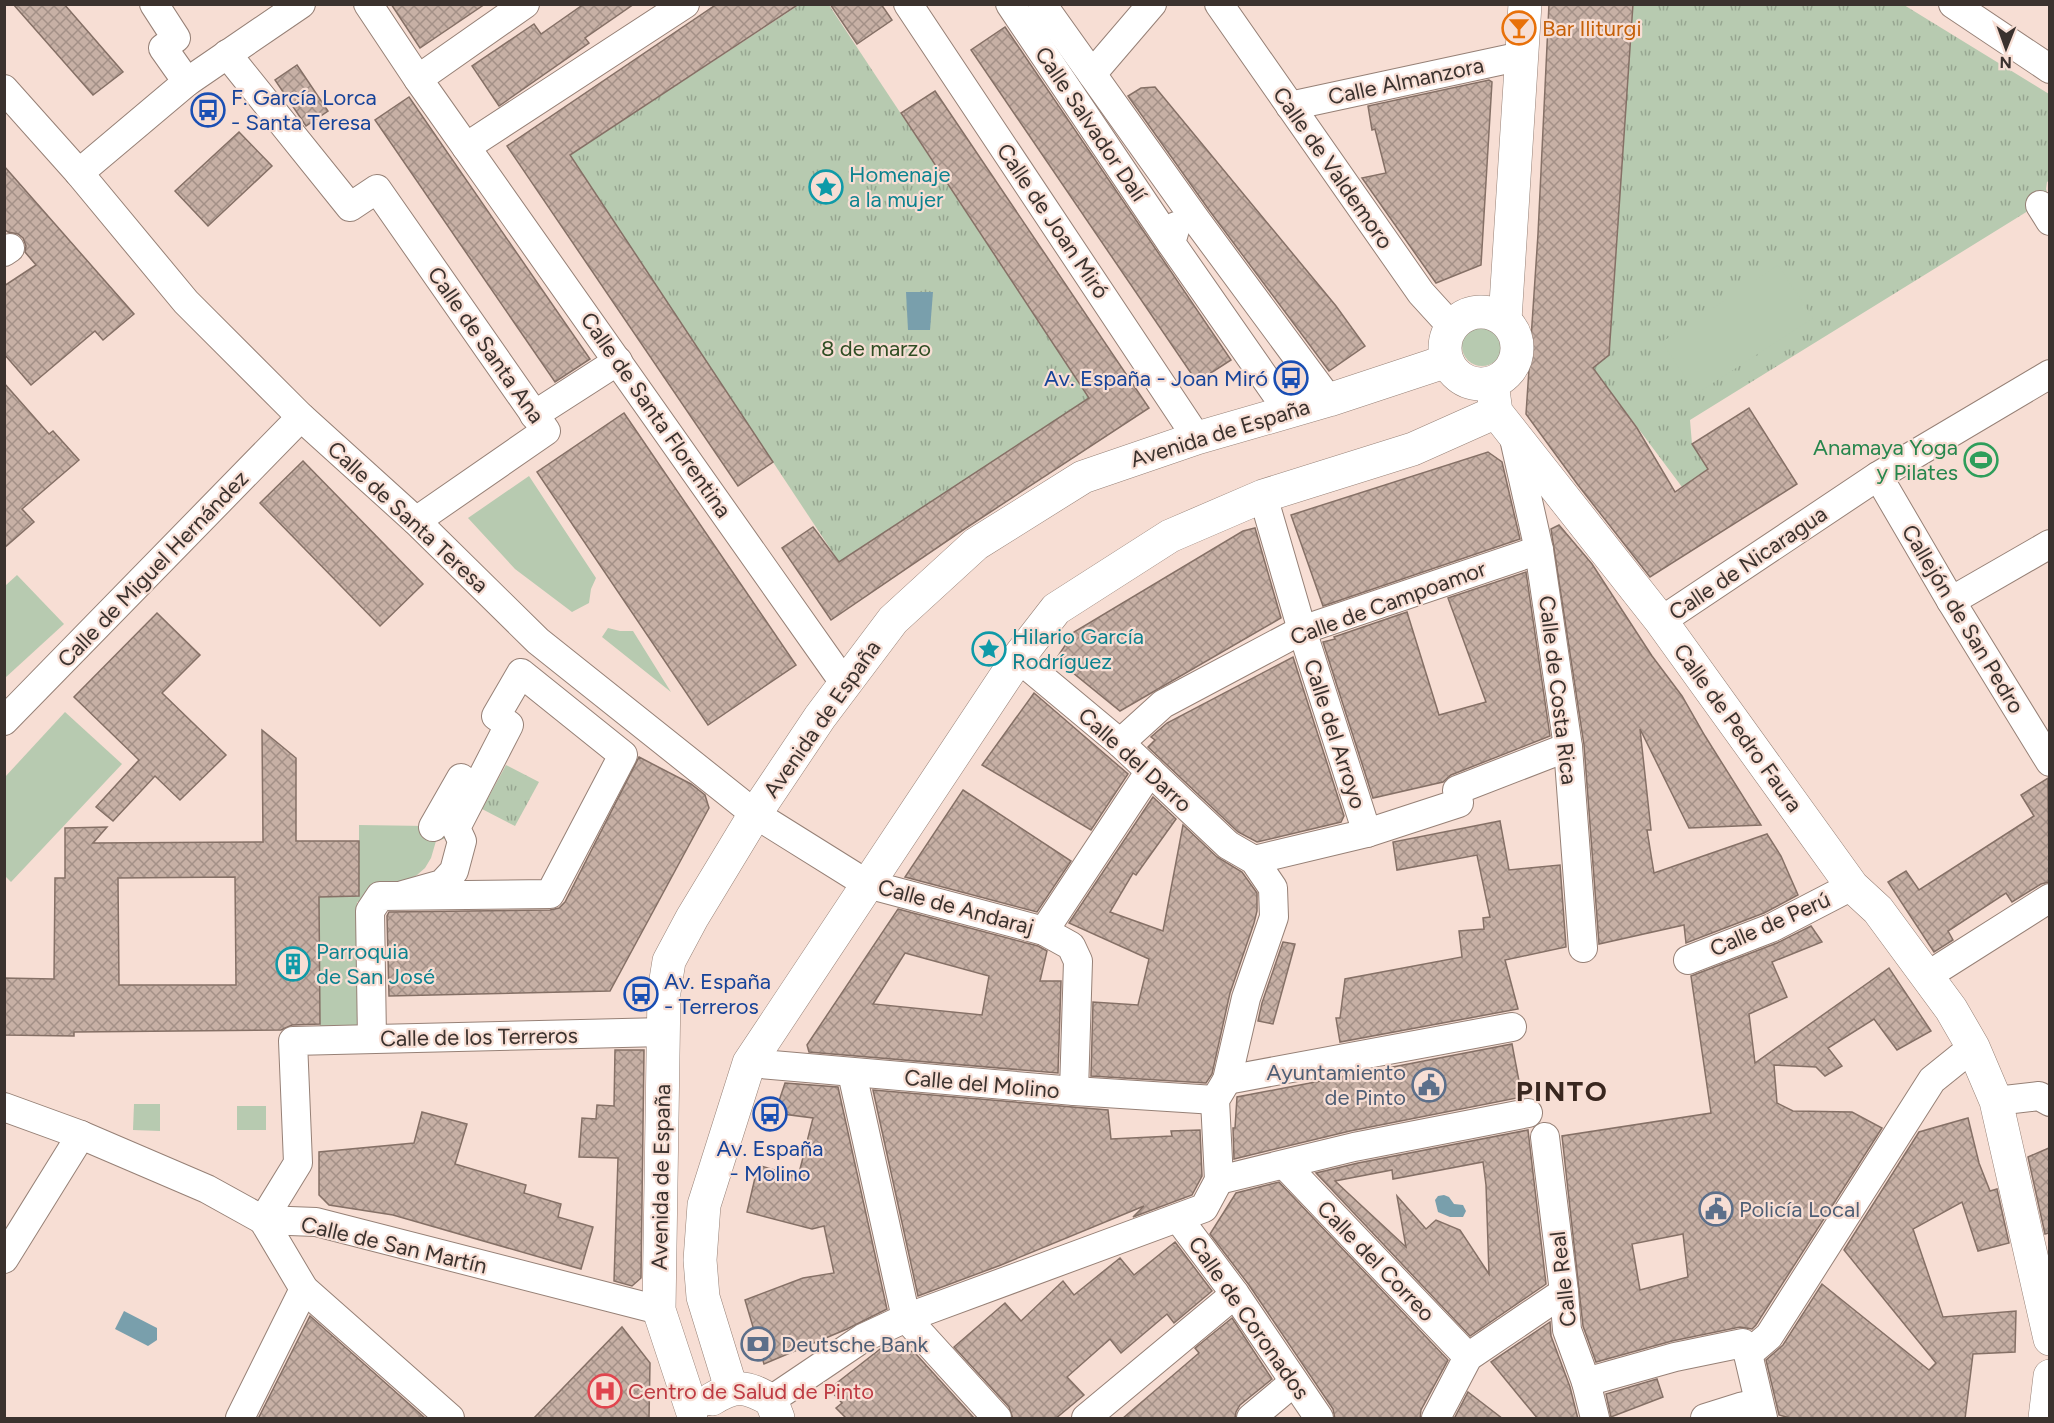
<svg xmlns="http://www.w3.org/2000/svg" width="2054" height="1423" viewBox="0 0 2054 1423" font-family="Figtree,sans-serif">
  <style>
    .grass { fill: url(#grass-tufts) }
    .garden { fill: #b7cab0 }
    .water { fill: #799fac }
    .building { fill: url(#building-cross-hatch); stroke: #857066; stroke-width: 1.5; fill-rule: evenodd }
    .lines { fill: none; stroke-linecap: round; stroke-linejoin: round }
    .street-casing { stroke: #968076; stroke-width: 30 }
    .secondary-casing { stroke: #968076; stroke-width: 34 }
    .street { stroke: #fff; stroke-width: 28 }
    .secondary { stroke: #fff; stroke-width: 33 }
    .labels { text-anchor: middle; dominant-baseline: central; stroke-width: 4.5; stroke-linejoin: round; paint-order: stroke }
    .food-label { font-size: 22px; fill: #c56008; stroke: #f7ded4; text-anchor: start }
    .street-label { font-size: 22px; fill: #3b322e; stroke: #f7ded4 }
    .transit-label { font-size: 22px; fill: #164399; stroke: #f7ded4; text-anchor: start }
    .culture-label { font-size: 22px; fill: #0d838f; stroke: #f7ded4; text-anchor: start }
    .park-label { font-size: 22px; fill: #2f4d23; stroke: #f7ded4 }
    .leisure-label { font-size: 22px; fill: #27864d; stroke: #f7ded4; text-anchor: end }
    .service-label { font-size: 22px; fill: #4e5e75; stroke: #f7ded4; text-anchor: start }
    .health-label { font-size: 22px; fill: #be3a42; stroke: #f7ded4; text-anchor: start }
    .district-label { font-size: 28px; font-weight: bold; letter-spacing: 1.5px; fill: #39271f; stroke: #f7ded4 }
  </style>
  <defs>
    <pattern id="grass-tufts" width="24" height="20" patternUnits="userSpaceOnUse" patternTransform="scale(1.5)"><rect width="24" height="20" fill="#b7cab0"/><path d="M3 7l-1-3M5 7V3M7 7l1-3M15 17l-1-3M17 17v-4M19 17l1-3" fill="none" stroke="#96a590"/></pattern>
    <pattern id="building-cross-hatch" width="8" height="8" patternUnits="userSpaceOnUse" patternTransform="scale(1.5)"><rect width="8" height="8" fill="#c7b0a5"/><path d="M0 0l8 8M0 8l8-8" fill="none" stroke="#a39087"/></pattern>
  </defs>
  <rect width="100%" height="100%" fill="#f7ded4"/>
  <g class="grass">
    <path d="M799,5H829L1089,398L839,562L570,155Z"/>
    <path d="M1633,5H1904L2049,94L2050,180L2047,182L2046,189L2049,198L1690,420L1692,444L1708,469L1682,487L1593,368L1609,354Z"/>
    <path d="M506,765L539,782L515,826L482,809Z"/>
  </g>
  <g class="garden">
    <path d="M1778,265L1813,318L1696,394L1662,342Z"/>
    <circle cx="1482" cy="346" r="20"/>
    <path d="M529,476L596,578L591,589L589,603L572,612L515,569L468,518Z"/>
    <path d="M17,575L64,624L5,678V586Z"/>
    <path d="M608,628L620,631H633L671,692L602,637Z"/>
    <path d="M65,712L122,764L11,882L5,876V777Z"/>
    <path d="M359,825L426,826L443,830L447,838L436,841L431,858L425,868L417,875L368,901L357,902L358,1030H320L319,897L359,896Z"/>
    <path d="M134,1104H160V1131L133,1130Z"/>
    <rect x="237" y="1106" width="29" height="24"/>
  </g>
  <g class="water">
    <path d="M906,292H933L930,330H908Z"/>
    <path d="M1444,1195L1449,1197L1454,1204L1463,1205L1466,1211L1463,1217H1450L1438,1212L1435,1200L1438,1196Z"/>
    <path d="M124,1311L157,1328V1340L148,1346L115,1329Z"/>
  </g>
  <g class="building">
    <path d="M13,4H64L123,72L93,95Z"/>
    <path d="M391,4H485L420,48Z"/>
    <path d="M584,4H634L585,38L589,43L499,106L472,66L534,24L541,34Z"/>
    <path d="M717,4H799L570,155L773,462L738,486L507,146Z"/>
    <path d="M830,4H881L892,20L857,44Z"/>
    <path d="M1549,4H1633L1609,355L1593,368L1637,428L1675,492L1708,469L1692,444L1749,408L1797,484L1650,577L1578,485L1526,414L1538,234Z"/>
    <path d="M1005,27L1231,360L1197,382L971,50Z"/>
    <path d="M297,65L328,111L306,126L275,80Z"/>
    <path d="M1489,80L1492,82L1481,265L1436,283L1362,178L1386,173L1375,129L1372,130L1368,106Z"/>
    <path d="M1155,87L1336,306L1365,346L1329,371L1209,210L1128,96L1141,88Z"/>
    <path d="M935,91L1149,408L966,528L831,620L782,548L813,527L839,562L1089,398L901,113Z"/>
    <path d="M409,97L590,359L555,382L375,120Z"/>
    <path d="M239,132L272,166L208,226L175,191Z"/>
    <path d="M4,166L134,314L103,340L95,331L31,385L4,354V286L36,265L25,252L26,246L23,238L18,234L8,232L4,229Z"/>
    <path d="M4,383L49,434L53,431L79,460L22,509L34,522L4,548Z"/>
    <path d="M624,413L796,665L708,725L537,472Z"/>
    <path d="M1488,452L1502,462L1520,539L1323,606L1291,515Z"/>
    <path d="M303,461L423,584L380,626L260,503Z"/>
    <path d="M1559,525L1592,564L1652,656L1682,696L1705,736L1761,825L1689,828L1640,729L1651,830H1647L1654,873L1767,834L1781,856L1798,895L1764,913L1686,943L1684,925L1599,944L1584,745L1551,529Z"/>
    <path d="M1255,528L1281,618L1120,711L1056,659L1074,632L1243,531Z"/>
    <path d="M1526,572L1550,736L1451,775L1443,782L1373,798L1323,642L1335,639L1334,637L1407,612L1439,715L1486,702L1448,598Z"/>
    <path d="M157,613L200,655L162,693L226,755L180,800L155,776L113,821L96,807L139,760L74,697Z"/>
    <path d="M1293,657L1344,816L1341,822L1257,842L1238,832L1148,747L1155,740L1151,737L1167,723Z"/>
    <path d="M1034,693L1128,774L1091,830L982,765Z"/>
    <path d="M262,730L296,758V841H359V896L319,897L320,1024L292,1025L281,1030L74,1032V1036L4,1035V978L54,979L55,878H65V828L107,827L93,843L263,842ZM235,877L236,985H119L118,878Z"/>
    <path d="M639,757L691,784L705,795L709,808L610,991L389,996L387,916L389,912L550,910L559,908L565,902Z"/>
    <path d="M2048,778L2049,882L2041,884L2012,902L2006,893L1948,931L1953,940L1934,952L1888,882L1906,871L1919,890L2034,816L2021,795Z"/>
    <path d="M963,790L1071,861L1037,912L905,877Z"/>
    <path d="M1153,797L1176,819L1136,875L1133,873L1110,912L1163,931L1183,825L1217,857L1242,872L1257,893V911L1254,923L1230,993L1212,1074L1206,1083L1091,1076L1093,1002L1138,1005L1149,959L1069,923Z"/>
    <path d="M1500,821L1509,870L1560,865L1566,947L1505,960L1518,1009L1340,1042L1336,1018H1340L1345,979L1462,957L1459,931L1484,929L1483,918L1490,917L1477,855L1397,870L1393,842Z"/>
    <path d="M898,909L1038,946L1047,951L1040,981H1061L1058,1073L809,1052L807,1045ZM905,953L989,976L982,1015L873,1004Z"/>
    <path d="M1811,926L1822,942L1772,962L1787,997L1749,1014L1755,1063L1889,968L1931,1031L1897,1050L1874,1019L1828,1048L1842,1066L1825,1076L1816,1067L1774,1065L1777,1103L1793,1111L1852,1112L1882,1128L1756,1325L1752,1329L1740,1327L1672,1341L1596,1362L1583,1326L1562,1136L1711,1113L1691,976L1777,943ZM1683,1234L1688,1277L1640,1290L1632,1244Z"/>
    <path d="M1283,942L1295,944L1273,1024L1258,1021L1262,1003Z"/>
    <path d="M1512,1044L1522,1097L1350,1131L1234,1159L1233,1128H1235L1237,1097Z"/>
    <path d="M615,1050H644L641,1278L632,1286L614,1281L618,1158L579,1157L582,1118L596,1119L597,1105L614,1106Z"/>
    <path d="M785,1083L838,1087L887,1309L847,1329L764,1364L745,1300L803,1278L834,1273L824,1226L812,1229L747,1212L758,1165L798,1177L813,1118L775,1113Z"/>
    <path d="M873,1090L1108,1110L1111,1139L1172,1136L1171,1131L1200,1130L1202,1176L1192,1195L1133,1217L1144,1206L1001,1265L918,1296Z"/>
    <path d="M422,1112L467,1124L455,1164L526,1185L524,1193L561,1204L558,1217L593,1227L581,1269L393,1215L329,1205L319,1195V1152L414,1143Z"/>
    <path d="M1968,1118L1979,1163L1990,1191L1997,1189L2009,1243L1978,1251L1962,1202L1913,1229L1943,1317L2016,1311L2015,1352L1973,1354L1965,1419H1793L1779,1415L1766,1360L1783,1345L1822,1284L1929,1370L1936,1363L1844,1250L1919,1132Z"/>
    <path d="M1528,1130L1546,1284L1470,1336L1316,1173L1358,1163ZM1483,1162L1486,1185L1489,1274L1460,1230L1436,1220L1426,1229L1397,1196L1406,1247L1335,1181L1392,1170L1393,1179Z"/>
    <path d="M2049,1148V1233L2045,1234L2028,1157Z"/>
    <path d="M1279,1182L1448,1360L1421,1410L1420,1419H1335L1333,1409L1249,1285L1210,1234L1236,1193Z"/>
    <path d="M1175,1242L1212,1291L1174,1323L1167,1314L1121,1353L1110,1339L1067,1377L1084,1395L1055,1419H1013L1009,1407L954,1347L1005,1303L1021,1321L1063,1281L1074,1295L1120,1258L1134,1275Z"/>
    <path d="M310,1316L426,1419H258Z"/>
    <path d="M1232,1318L1272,1379L1240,1405L1236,1412L1235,1419H1122L1199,1353L1195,1348Z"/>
    <path d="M1550,1322L1551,1336L1570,1387L1578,1419H1538L1491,1362Z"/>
    <path d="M622,1327L650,1363L649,1419H533Z"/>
    <path d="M884,1346L914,1352L975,1419H847L836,1408L842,1403L829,1389Z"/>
    <path d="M1657,1379L1663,1397L1611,1417L1606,1394Z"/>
    <path d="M1468,1392L1503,1419H1454Z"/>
  </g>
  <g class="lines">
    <defs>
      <g id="street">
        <path d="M154,4L176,38L163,48L187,82"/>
        <path d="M368,4L418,79L845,684"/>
        <path d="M908,4L1197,438"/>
        <path d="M1010,4L1171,243"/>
        <path d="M1042,4L1196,220L1329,400"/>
        <path d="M1219,4L1421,293L1452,327"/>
        <path d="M1953,4L2050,69"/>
        <path d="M227,54L350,207L377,189L546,431L416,521"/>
        <path d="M1092,74L1152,4"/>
        <path d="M418,79L525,4"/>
        <path d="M4,89L79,173L186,302L301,417L416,521L538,641L755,814L867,884L1044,931L1071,946L1078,961L1074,1091"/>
        <path d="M1290,106L1522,56"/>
        <path d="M466,147L685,4"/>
        <path d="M79,173L187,82L301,4"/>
        <path d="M2040,205L2050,221"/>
        <path d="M1176,226L1171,243L1288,411"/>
        <path d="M4,252L10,248"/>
        <path d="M534,415L618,361"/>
        <path d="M1513,434L1539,550L1568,747L1583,948"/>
        <path d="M1878,476L1951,601L2050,762"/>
        <path d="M1263,496L1302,630L1367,833"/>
        <path d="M1951,601L2050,544"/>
        <path d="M1661,621L1878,476L2050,374"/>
        <path d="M4,721L301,417"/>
        <path d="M1120,743L1163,704L1302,630L1539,550"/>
        <path d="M433,827L461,778"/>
        <path d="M1254,860L1367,833L1459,803L1457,790L1568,747"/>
        <path d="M1044,931L1150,771"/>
        <path d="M1688,960L1771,928L1852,886"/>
        <path d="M1927,976L2050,898"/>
        <path d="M372,1039L370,911L380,896L550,894L623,755L521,673L496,716L509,725L456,828L462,841L454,871L442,884L403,895"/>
        <path d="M749,1063L1074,1091L1215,1100"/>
        <path d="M852,1073L906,1318L997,1418"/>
        <path d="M1227,1080L1512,1027"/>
        <path d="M1996,1101L2039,1096L2050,1102"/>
        <path d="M4,1107L81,1135L207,1189L263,1220L316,1222L659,1310"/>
        <path d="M1545,1137L1564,1292L1567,1330L1586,1382L1595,1418"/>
        <path d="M1285,1165L1468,1357"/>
        <path d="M1219,1180L1354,1147L1528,1113"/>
        <path d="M1178,1218L1235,1294L1319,1418"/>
        <path d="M4,1259L81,1135"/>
        <path d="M1748,1354L1769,1336L1932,1080L1973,1047"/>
        <path d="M1586,1382L1675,1357L1743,1343L1748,1354L1763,1418"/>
        <path d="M771,1400L863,1338L906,1318L1204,1208L1219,1180L1215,1100L1227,1080L1246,998L1274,917L1273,888L1254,860L1228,845L1120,743L1018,658"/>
        <path d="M240,1418L304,1289"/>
        <path d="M450,1418L304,1289L263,1220L298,1163L293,1041L664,1032"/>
        <path d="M1086,1418L1235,1294"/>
        <path d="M1251,1418L1294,1382"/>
        <path d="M1436,1418L1468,1357L1564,1292"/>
        <path d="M1705,1418L1740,1407L1759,1403"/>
      </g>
      <g id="secondary">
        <circle cx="1481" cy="348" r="36"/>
        <path d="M1505,320L1525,4"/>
        <path d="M1492,383L1496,412L1661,621L1852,886L1878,910L1951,1009L1973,1047L1996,1101L2050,1339"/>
        <path d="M731,1388L703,1297L700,1260L704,1205L749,1063L1018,658L1056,609L1170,536L1263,496L1413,449L1496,412"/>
        <path d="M712,1399C737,1384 745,1386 771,1400L778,1418"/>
        <path d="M692,1410L659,1310L664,992L669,961L692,918L755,814L820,717L893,620L976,544L1083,477L1197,438L1329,400L1447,361"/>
        <path d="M2045,1418L2050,1376"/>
      </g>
    </defs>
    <use href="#street" class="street-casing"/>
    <use href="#secondary" class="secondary-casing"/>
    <use href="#street" class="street"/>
    <use href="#secondary" class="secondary"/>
  </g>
  <defs>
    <symbol id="bar-ring" viewBox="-11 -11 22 22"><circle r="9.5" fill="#f7ded4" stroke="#e8710a" stroke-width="1.5"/><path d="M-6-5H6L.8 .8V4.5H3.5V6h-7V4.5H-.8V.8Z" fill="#e8710a"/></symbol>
    <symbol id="bus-ring" viewBox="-11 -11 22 22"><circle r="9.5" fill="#f7ded4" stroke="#1a4fb4" stroke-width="1.5"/><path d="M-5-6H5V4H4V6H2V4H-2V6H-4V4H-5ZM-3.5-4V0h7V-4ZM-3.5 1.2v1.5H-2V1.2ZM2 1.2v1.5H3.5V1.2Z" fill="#1a4fb4"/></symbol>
    <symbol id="sight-ring" viewBox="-11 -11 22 22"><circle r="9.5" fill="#f7ded4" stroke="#0f9aa8" stroke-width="1.5"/><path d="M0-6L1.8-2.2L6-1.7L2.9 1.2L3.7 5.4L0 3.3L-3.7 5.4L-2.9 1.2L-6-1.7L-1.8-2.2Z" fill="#0f9aa8"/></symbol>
    <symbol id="stadium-ring" viewBox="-11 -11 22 22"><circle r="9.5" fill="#f7ded4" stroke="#2e9e5b" stroke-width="1.5"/><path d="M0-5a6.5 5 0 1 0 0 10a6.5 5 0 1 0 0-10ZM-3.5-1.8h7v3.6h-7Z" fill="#2e9e5b"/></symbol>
    <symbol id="building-ring" viewBox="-11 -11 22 22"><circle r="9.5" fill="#f7ded4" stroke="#0f9aa8" stroke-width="1.5"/><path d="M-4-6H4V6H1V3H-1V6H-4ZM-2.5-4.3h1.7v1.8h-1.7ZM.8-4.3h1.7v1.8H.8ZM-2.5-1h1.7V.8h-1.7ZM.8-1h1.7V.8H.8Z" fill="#0f9aa8"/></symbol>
    <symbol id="civic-ring" viewBox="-11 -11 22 22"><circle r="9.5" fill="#f7ded4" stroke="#5c6f8a" stroke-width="1.5"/><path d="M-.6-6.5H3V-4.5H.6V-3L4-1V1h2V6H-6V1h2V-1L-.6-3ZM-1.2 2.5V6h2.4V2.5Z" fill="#5c6f8a"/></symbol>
    <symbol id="bank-ring" viewBox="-11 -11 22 22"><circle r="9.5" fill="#f7ded4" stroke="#5c6f8a" stroke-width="1.5"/><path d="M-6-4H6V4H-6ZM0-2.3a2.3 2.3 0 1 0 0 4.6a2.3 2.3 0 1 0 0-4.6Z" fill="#5c6f8a"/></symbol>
    <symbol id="hospital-ring" viewBox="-11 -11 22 22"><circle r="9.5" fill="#f7ded4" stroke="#e0444e" stroke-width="1.5"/><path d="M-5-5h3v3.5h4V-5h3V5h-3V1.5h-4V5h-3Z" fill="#e0444e"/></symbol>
  </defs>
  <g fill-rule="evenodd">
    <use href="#bar-ring" x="1500" y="9" width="38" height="38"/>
    <use href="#bus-ring" x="189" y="91" width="38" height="38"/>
    <use href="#sight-ring" x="807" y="168" width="38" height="38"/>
    <use href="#bus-ring" x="1272" y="359" width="38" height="38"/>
    <use href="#stadium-ring" x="1962" y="441" width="38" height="38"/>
    <use href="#sight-ring" x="970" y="630" width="38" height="38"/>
    <use href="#building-ring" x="274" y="945" width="38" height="38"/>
    <use href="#bus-ring" x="622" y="975" width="38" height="38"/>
    <use href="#civic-ring" x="1410" y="1066" width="38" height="38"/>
    <use href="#bus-ring" x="751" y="1095" width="38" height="38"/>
    <use href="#civic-ring" x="1697" y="1190" width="38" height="38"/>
    <use href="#bank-ring" x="739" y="1325" width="38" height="38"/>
    <use href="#hospital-ring" x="586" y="1372" width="38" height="38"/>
  </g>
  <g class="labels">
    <g class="food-label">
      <text x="1542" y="28">Bar Iliturgi</text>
    </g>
    <g class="street-label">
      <text transform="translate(1406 81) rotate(-12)">Calle Almanzora</text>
      <text transform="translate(1091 124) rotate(56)">Calle Salvador Dalí</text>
      <text transform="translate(1333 168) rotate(55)">Calle de Valdemoro</text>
      <text transform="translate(1053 221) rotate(56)">Calle de Joan Miró</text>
      <text transform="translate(486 345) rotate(55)">Calle de Santa Ana</text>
      <text transform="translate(656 415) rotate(55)">Calle de Santa Florentina</text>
      <text transform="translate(1220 433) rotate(-17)">Avenida de España</text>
      <text transform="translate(408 517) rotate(43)">Calle de Santa Teresa</text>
      <text transform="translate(1748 563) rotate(-34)">Calle de Nicaragua</text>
      <text transform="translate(153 569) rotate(-46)">Calle de Miguel Hernández</text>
      <text transform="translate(1388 603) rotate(-20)">Calle de Campoamor</text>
      <text transform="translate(1963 619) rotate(59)">Callejón de San Pedro</text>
      <text transform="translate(1558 690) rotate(83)">Calle de Costa Rica</text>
      <text transform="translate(822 719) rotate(-55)">Avenida de España</text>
      <text transform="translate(1738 728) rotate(54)">Calle de Pedro Faura</text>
      <text transform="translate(1335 734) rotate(72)">Calle del Arroyo</text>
      <text transform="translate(1135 760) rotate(42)">Calle del Darro</text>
      <text transform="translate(956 907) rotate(15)">Calle de Andaraj</text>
      <text transform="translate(1770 924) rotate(-24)">Calle de Perú</text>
      <text transform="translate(479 1037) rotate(-1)">Calle de los Terreros</text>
      <text transform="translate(982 1084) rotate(5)">Calle del Molino</text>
      <text transform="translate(661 1177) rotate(-89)">Avenida de España</text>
      <text transform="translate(394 1245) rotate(13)">Calle de San Martín</text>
      <text transform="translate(1376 1261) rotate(46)">Calle del Correo</text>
      <text transform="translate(1563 1279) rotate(-97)">Calle Real</text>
      <text transform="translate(1249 1318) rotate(55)">Calle de Coronados</text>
    </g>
    <g class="transit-label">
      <text x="231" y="97">F. García Lorca<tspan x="231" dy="25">- Santa Teresa</tspan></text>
      <text x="1268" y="378" text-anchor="end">Av. España - Joan Miró</text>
      <text x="664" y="981">Av. España<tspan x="664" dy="25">- Terreros</tspan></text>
      <text x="770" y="1148" text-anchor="middle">Av. España<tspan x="770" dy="25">- Molino</tspan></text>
    </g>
    <g class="culture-label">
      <text x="849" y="174">Homenaje<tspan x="849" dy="25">a la mujer</tspan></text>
      <text x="1012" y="636">Hilario García<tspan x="1012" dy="25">Rodríguez</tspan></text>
      <text x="316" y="951">Parroquia<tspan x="316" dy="25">de San José</tspan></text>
    </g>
    <g class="park-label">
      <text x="876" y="348">8 de marzo</text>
    </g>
    <g class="leisure-label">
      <text x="1958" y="447">Anamaya Yoga<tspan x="1958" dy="25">y Pilates</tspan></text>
    </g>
    <g class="service-label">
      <text x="1406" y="1072" text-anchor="end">Ayuntamiento<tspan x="1406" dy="25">de Pinto</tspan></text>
      <text x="1739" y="1209">Policía Local</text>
      <text x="781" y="1344">Deutsche Bank</text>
    </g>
    <g class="health-label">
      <text x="628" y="1391">Centro de Salud de Pinto</text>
    </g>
    <g class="district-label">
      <text x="1562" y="1091">PINTO</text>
    </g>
  </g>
  <rect width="2054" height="1423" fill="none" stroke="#3b322e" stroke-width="12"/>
  <g transform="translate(2006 48) rotate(181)" stroke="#f7ded4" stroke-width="4.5" paint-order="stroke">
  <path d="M0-4.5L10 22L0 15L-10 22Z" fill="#3b322e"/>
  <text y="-9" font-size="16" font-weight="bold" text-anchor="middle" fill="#3b322e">N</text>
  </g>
</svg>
